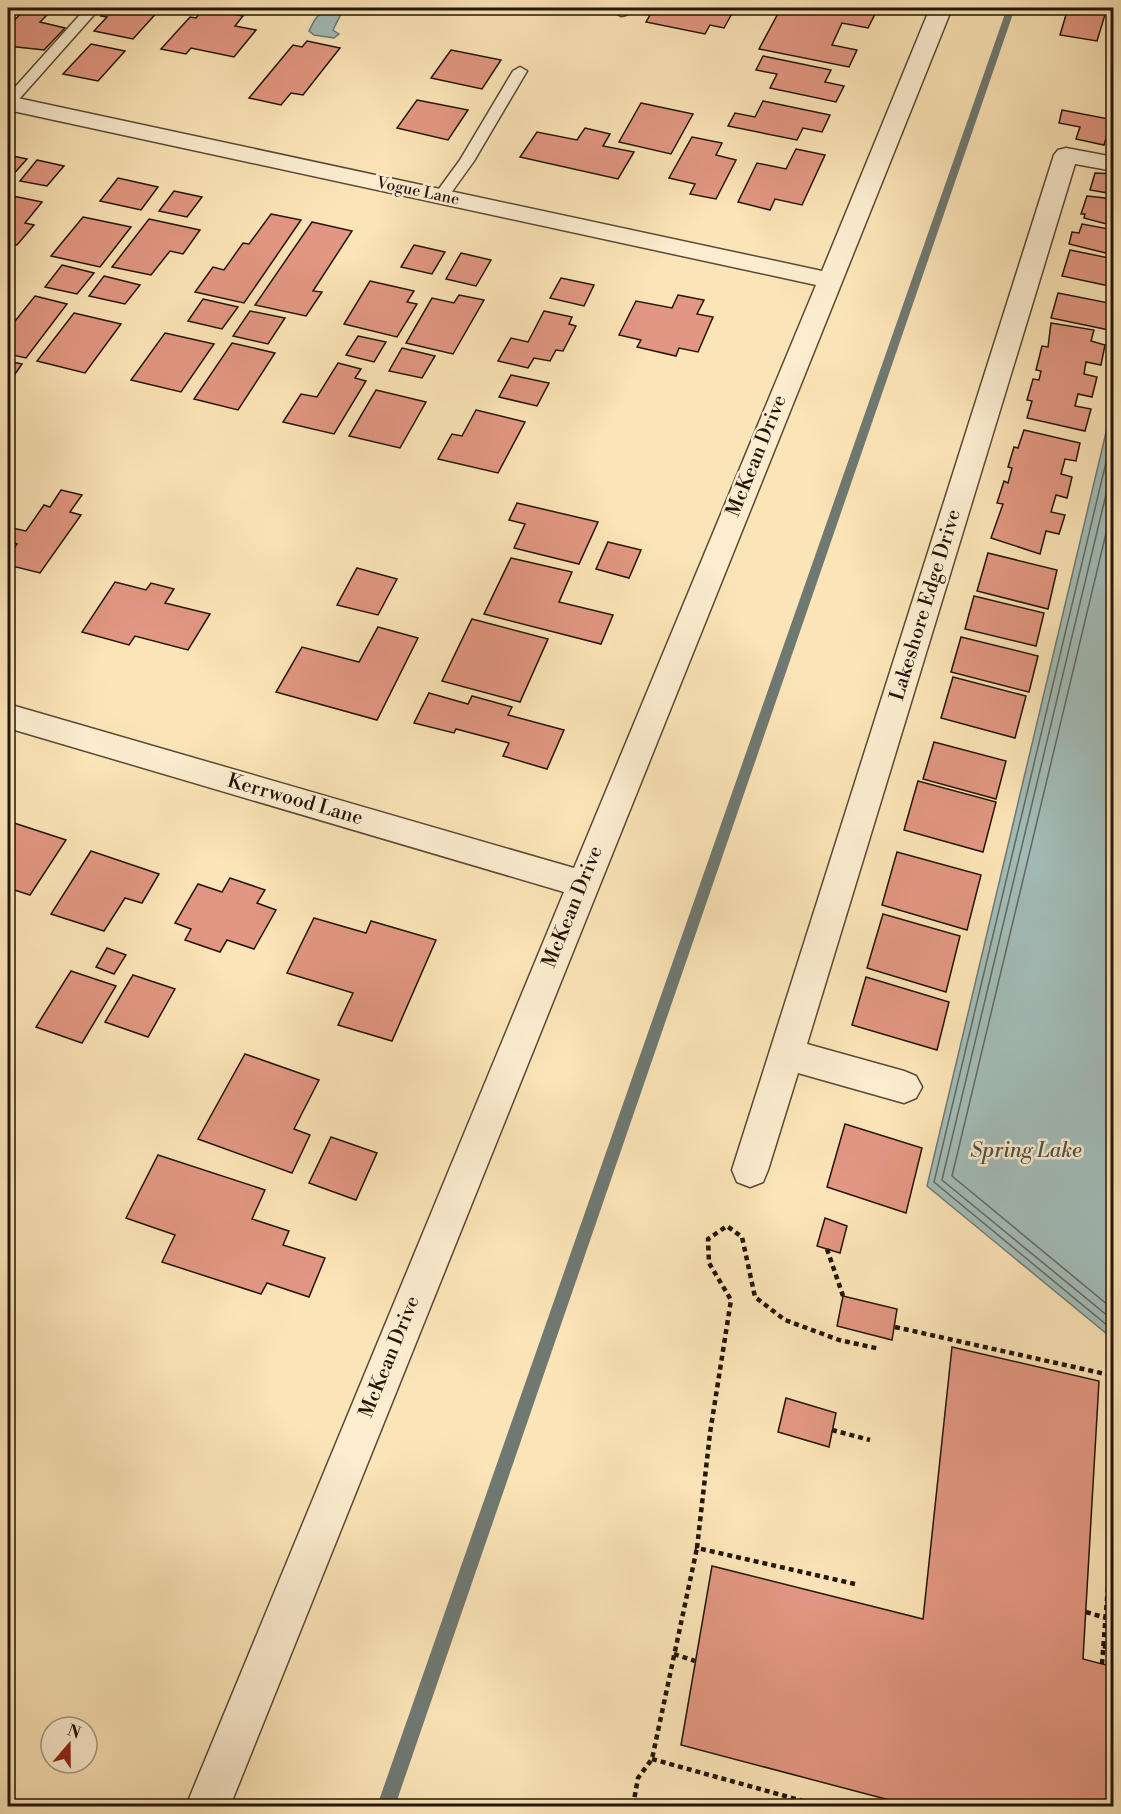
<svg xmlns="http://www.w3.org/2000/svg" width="1121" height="1814" viewBox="0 0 1121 1814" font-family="'Libre Bodoni',serif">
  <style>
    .water { fill: #a2bcb8; stroke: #6f7972; stroke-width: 1.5 }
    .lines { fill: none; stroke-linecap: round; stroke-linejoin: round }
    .shore { stroke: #626860; stroke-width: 1.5 }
    .stream { fill: #6f7972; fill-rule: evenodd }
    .building { fill: #e29782; stroke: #231508; stroke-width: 1.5 }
    .lane-casing { stroke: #594934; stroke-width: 3 }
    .street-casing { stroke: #594934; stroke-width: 3 }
    .path { stroke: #231508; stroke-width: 4.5; stroke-dasharray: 5 4; stroke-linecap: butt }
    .lane { fill: #fcedd0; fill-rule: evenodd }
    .street { fill: #fcedd0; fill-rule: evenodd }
    .labels { text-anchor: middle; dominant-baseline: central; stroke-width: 5; stroke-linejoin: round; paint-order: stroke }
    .far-street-label { font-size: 16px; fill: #231508; stroke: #fcedd0 }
    .street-label { font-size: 20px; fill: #231508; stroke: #fcedd0 }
    .water-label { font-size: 21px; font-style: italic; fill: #4f4f46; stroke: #fcedd0 }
  </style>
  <rect width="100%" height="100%" fill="#fbe4b7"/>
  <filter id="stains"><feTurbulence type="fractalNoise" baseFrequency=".00333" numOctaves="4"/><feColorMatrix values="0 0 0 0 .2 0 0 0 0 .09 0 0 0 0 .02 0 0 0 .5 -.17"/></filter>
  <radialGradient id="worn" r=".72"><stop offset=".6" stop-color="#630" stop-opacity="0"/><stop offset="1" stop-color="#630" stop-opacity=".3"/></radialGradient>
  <g class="water">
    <path d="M329,8L341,14L333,30L339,34L334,38L314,35L309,31C314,20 318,13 329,8Z"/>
    <path d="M1113,403V1339L927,1186Z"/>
  </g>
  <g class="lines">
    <g class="shore">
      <path d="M1114,429L934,1182L1114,1331"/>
      <path d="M1114,461L942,1180L1114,1321"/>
      <path d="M1114,500L952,1176L1114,1310"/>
    </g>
    <path class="stream" d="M1007,8H1015L395,1806H377Z"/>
  </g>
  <g class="building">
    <path d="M26,8H62L56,13L50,12L40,22L65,28L44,50L8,46V27Z"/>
    <path d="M108,8H161L133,39L94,31L107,17L101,16Z"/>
    <path d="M204,8L243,16L235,26L256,30L234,57L191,48L186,54L161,49L190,17L196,18Z"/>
    <path d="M644,8H735L724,28L710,25L705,34L646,22L650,15L640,13Z"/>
    <path d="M781,8H843L875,14L868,28L842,23L832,45L857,50L849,67L759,49Z"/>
    <path d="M1068,8H1107L1097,41L1060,35Z"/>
    <path d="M307,41L340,48L303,95L291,93L281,105L249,98L293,45L302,47Z"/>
    <path d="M91,44L125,51L98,81L63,74Z"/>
    <path d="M451,50L501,60L482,89L431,78Z"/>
    <path d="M763,56L831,70L825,82L844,86L836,102L770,88L777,74L756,70Z"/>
    <path d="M417,100L468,110L448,140L397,128Z"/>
    <path d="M763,101L830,115L822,132L803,128L797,140L728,126L735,113L755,117Z"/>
    <path d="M641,103L693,114L671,154L619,142Z"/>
    <path d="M1062,110L1114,120V133L1108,132L1104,145L1076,139L1080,127L1059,123Z"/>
    <path d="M585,128L610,134L603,146L634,152L618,179L520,157L537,132L577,140Z"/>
    <path d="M692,137L722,143L716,155L736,160L716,199L690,194L695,184L669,178Z"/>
    <path d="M796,149L825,155L802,205L775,199L770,210L738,202L757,163L786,169Z"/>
    <path d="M8,155L27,159L10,178H8Z"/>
    <path d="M37,160L64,166L47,186L20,181Z"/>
    <path d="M1095,173L1114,174V194L1090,190Z"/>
    <path d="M118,178L158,187L141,210L100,201Z"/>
    <path d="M174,191L202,197L187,217L159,211Z"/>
    <path d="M8,195L42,202L25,223L34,225L17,245L8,243Z"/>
    <path d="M1087,196L1114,199V226L1084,218L1085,214H1081Z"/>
    <path d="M271,214L301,220L244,303L195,292L213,267L224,270L243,243L249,244Z"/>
    <path d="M83,217L131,227L100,267L51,256Z"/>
    <path d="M149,219L200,230L183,254L170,251L151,275L112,267Z"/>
    <path d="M312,222L352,231L313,291L322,292L306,316L255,305Z"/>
    <path d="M1082,224L1114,230V255L1069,244L1072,232L1079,233Z"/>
    <path d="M414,245L445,252L432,274L401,267Z"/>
    <path d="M1070,250L1114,259V287L1062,276Z"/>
    <path d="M461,253L491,260L476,286L446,279Z"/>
    <path d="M62,265L94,273L77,294L45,287Z"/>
    <path d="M104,276L140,285L125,304L89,296Z"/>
    <path d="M561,278L594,285L584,306L550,298Z"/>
    <path d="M370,281L414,291L407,302L417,304L397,337L344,324Z"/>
    <path d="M1058,293L1114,304V331L1051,318Z"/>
    <path d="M459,295L484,300L453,354L406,343L432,298L454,303Z"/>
    <path d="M678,295L704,300L697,314L713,317L698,352L679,348L676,356L637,347L641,340L619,335L636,301L672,308Z"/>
    <path d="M35,296L67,304L26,358L8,354V324L12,325Z"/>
    <path d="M203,299L238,307L222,329L188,321Z"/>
    <path d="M250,311L285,318L268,344L233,336Z"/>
    <path d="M544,311L572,317L569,324L576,326L563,351L556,350L550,361L534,358L528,368L498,361L511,338L528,342Z"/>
    <path d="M74,313L121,324L85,373L37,361Z"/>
    <path d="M1051,323L1094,330L1091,341L1105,345L1101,365L1086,362L1084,374L1097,377L1092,397L1078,394L1075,406L1091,409L1085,431L1027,418L1032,401L1027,400L1033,379L1039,380L1041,371L1036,370L1042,346L1048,347Z"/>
    <path d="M165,333L214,344L181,392L131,380Z"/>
    <path d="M358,336L386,342L374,362L346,355Z"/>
    <path d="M232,343L275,353L238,410L194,399Z"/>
    <path d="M402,348L435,356L422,378L389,371Z"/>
    <path d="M8,361L22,364L8,384Z"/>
    <path d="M338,363L361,369L355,378L366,381L334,434L283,422L301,394L317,397Z"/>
    <path d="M511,375L549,383L537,406L499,397Z"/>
    <path d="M376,390L426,402L400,448L349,436Z"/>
    <path d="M476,410L525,422L498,473L438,459L452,434L462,436Z"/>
    <path d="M1024,430L1080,443L1076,461L1065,459L1061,474L1072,477L1067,498L1056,495L1051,512L1065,515L1059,534L1046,531L1040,554L991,538L1003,504L997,503L1004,481L1008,483L1012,468L1008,467L1014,447L1018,448Z"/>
    <path d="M61,490L82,495L70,512L81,515L40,573L8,565V557L17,544L8,541V524L14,525L12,528L26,531L44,505L50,507Z"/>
    <path d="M517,503L598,522L579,564L514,548L525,524L509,520Z"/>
    <path d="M608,542L641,550L629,578L596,569Z"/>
    <path d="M988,553L1057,570L1048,609L977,591Z"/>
    <path d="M511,558L572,572L559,602L613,615L601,644L484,614Z"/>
    <path d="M357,568L397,579L378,615L337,605Z"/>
    <path d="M115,582L146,590L151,583L174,589L165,603L210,614L188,650L135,636L129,645L82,632Z"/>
    <path d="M974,596L1044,613L1036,646L965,629Z"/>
    <path d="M472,619L548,639L520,702L442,681Z"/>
    <path d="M378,627L418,638L377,720L276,692L302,647L359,662Z"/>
    <path d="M961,637L1038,656L1029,692L951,672Z"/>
    <path d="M953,677L1026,696L1015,738L941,718Z"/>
    <path d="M429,693L468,704L472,696L512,707L508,715L564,730L547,769L503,756L509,743L456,729L454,733L414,723Z"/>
    <path d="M934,742L1006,761L996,799L923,779Z"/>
    <path d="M918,781L996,802L983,852L904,830Z"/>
    <path d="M8,821L66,840L30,895L8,888Z"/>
    <path d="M91,851L159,874L142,903L125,898L104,931L51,914Z"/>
    <path d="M897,852L981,875L967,930L882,905Z"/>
    <path d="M230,878L265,890L257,903L276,910L254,949L227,940L220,952L185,940L191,929L175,923L198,884L222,892Z"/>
    <path d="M883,914L960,936L946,992L867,968Z"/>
    <path d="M314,918L366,933L371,921L436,940L392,1041L338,1025L353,993L287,973Z"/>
    <path d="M107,948L126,955L114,974L96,967Z"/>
    <path d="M71,971L116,986L82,1043L36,1027Z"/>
    <path d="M133,975L175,989L148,1037L105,1022Z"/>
    <path d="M866,977L949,1002L937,1050L852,1025Z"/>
    <path d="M245,1054L319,1080L294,1129L310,1135L292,1173L198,1139Z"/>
    <path d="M845,1124L922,1148L906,1213L827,1187Z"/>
    <path d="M331,1137L377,1153L356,1200L309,1183Z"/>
    <path d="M158,1155L265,1190L252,1219L289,1231L283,1245L325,1258L309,1297L267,1283L261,1294L162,1262L175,1235L126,1218Z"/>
    <path d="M825,1218L847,1226L840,1253L817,1246Z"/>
    <path d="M843,1296L897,1309L892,1340L837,1326Z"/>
    <path d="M952,1347L1099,1381L1083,1659L1114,1667V1806H912L681,1745L712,1566L923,1619Z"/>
    <path d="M786,1398L836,1413L829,1447L778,1432Z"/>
  </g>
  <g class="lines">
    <defs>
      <g id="lane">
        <path d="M86,8H100L13,106L8,107V95Z"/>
        <path d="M617,8H631L626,15L621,16L614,12Z"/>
        <path d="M520,67L527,71L474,161L446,200H436L433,197L460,160L513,71Z"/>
      </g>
      <g id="street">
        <path d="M930,8H952L230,1806H186L564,892L8,728V704L574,868L816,285L8,110V96L822,271Z"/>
        <path d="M1066,148L1114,157V171L1075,164L807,1044L904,1071L916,1076L922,1087L916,1098L904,1103L798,1073L768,1170L763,1182L750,1187L737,1182L732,1170L1054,155L1058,150Z"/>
      </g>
    </defs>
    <use href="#lane" class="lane-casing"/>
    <use href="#street" class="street-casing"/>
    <g class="path">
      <path d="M827,1249L843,1296"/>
      <path d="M895,1327L1110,1375L1114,1383"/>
      <path d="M832,1430L870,1440"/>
      <path d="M855,1584L697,1548L710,1433L731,1300L709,1263L708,1239L727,1226L742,1237L755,1297L785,1320L839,1340L880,1349"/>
      <path d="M1086,1612L1106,1618"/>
      <path d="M1103,1646L1114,1649"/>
      <path d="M674,1654L695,1661"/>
      <path d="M1102,1664L1114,1509"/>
      <path d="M652,1759L821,1806"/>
      <path d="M633,1806L638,1778L652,1759L697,1548"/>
    </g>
    <use href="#lane" class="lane"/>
    <use href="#street" class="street"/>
  </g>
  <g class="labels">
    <g class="far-street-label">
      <text transform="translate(418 191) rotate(12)">Vogue Lane</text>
    </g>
    <g class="street-label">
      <text transform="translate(757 456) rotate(-68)">McKean Drive</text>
      <text transform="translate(926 605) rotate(-73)">Lakeshore Edge Drive</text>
      <text transform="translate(295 800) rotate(16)">Kerrwood Lane</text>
      <text transform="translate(573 907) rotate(-68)">McKean Drive</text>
      <text transform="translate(390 1357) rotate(-68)">McKean Drive</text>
    </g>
    <g class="water-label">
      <text x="1026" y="1151">Spring Lake</text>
    </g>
  </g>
  <rect width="1121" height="1814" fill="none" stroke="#fbe4b7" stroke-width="30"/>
  <rect x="9" y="9" width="1103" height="1796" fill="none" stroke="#231508" stroke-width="3"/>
  <rect x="15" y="15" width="1091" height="1784" fill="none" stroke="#231508" stroke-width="1.5"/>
  <g transform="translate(69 1745) rotate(20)"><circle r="28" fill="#fcedd0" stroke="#a59780" stroke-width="1.5"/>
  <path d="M0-4.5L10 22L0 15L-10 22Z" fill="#8f2418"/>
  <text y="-9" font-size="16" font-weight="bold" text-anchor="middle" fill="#231508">N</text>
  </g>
  <rect width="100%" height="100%" filter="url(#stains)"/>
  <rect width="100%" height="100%" fill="url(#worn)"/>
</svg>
